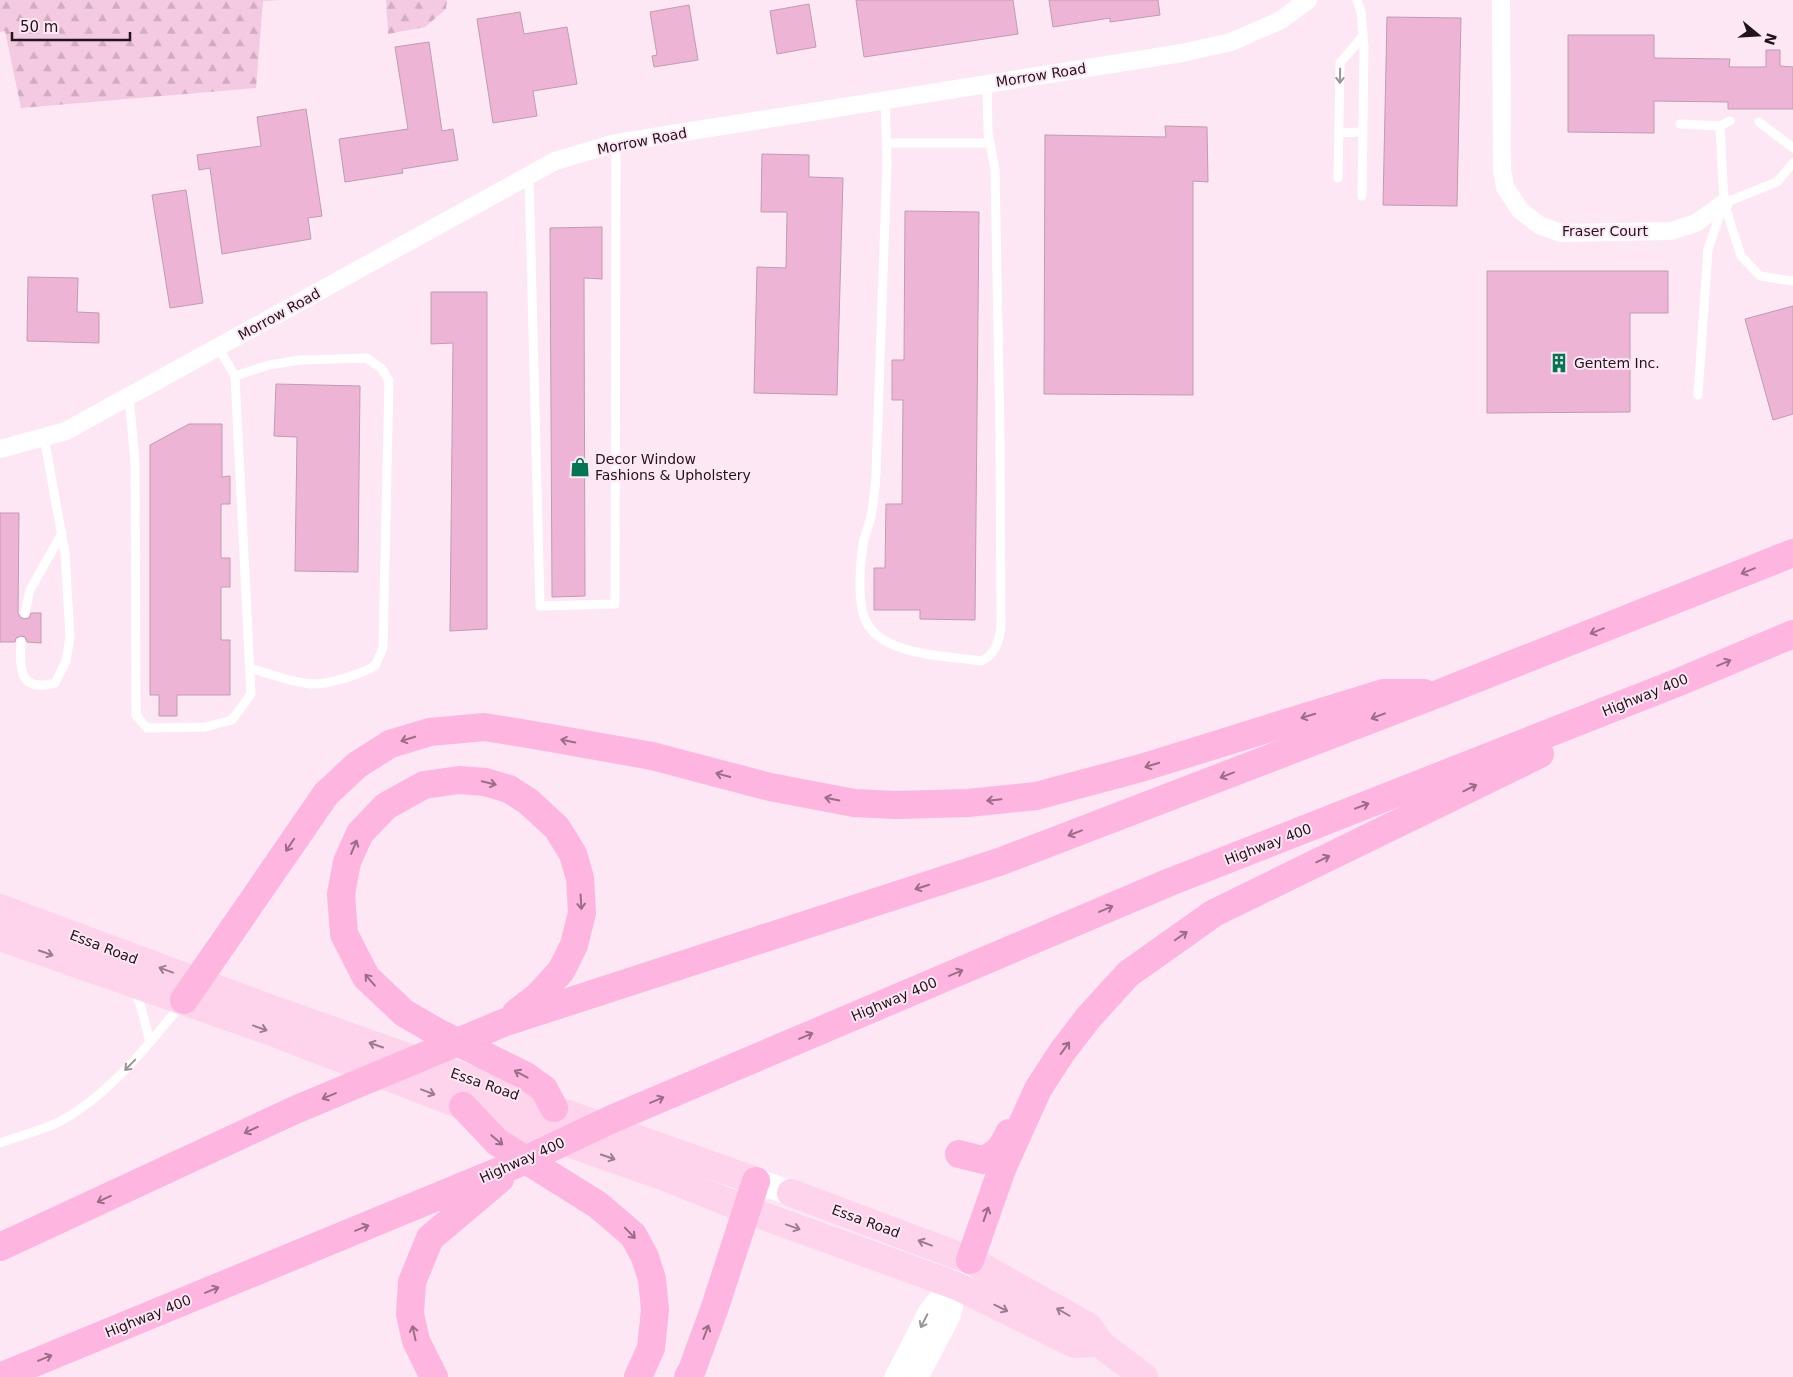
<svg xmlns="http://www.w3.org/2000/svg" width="1793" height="1377" viewBox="0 0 1793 1377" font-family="'DejaVu Sans',sans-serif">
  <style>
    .forest { fill: url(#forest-firs) }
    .building { fill: #eeb4d6; stroke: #bf9cb0 }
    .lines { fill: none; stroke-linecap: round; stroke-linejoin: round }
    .service { stroke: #fff; stroke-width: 9 }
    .minor { stroke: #fff; stroke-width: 18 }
    .tertiary { stroke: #fff; stroke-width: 21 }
    .secondary { stroke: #fff; stroke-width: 25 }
    .primary { stroke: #fed3ec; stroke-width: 28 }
    .motorway { stroke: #feb5e0; stroke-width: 28 }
    .oneway { stroke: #9b9599 }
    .oneway2 { stroke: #9b6d88 }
    .oneway3 { stroke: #9b7d8e }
    .labels { text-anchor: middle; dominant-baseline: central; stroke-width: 4; stroke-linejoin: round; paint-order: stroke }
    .street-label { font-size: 14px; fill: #21141c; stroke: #fee7f4 }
    .poi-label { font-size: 14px; fill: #21141c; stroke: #fee7f4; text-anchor: start }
  </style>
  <defs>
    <pattern id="forest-firs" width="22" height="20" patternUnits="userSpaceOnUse" patternTransform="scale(1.25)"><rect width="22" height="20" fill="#f4c9e2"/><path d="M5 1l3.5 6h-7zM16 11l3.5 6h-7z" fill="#d1acc1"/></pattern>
  </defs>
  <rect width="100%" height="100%" fill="#fee7f4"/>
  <g class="forest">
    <path d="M0,0H283L263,1L256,88L21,108L5,31L0,32Z"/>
    <path d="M386,0H447L446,9L425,27L388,34Z"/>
  </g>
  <g class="building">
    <path d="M856,0H1013L1018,34L864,57Z"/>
    <path d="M1049,0H1158L1160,15L1110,22V18L1053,27Z"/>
    <path d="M809,4L816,47L777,54L770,11Z"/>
    <path d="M689,5L698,60L654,67L652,56L657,55L650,12Z"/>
    <path d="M520,12L524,34L567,27L577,84L533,91L537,116L493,123L477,19Z"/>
    <path d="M1387,17L1461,18L1457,206L1383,205Z"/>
    <path d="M1568,35H1654V58L1730,59L1729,67H1766V50H1780V66L1793,67V109H1728V102L1654,101V133L1568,132Z"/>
    <path d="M429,42L442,131L453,129L458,160L402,169L403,173L345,182L339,139L408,129L395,47Z"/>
    <path d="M306,109L322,216L308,218L311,239L222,254L210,168L199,170L197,155L261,146L257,117Z"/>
    <path d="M1165,126L1207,127L1208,182L1193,181V395L1044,394L1045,135L1166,137Z"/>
    <path d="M762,154L809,155V177L843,178L837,395L754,393L757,267L786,268L787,212H761Z"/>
    <path d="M186,190L203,303L170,308L152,195Z"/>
    <path d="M905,211L979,212L975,620L920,619V610H874V568H885L886,504H902L903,400H892V360H904Z"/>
    <path d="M602,227V279L584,278L585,596L552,597L550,228Z"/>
    <path d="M1487,271H1668V313H1630V412L1487,413Z"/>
    <path d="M28,277L78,278L77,312L99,313V343L27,341Z"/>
    <path d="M431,292H487V629L450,631L453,343L431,344Z"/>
    <path d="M1793,306V414L1773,420L1745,319Z"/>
    <path d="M276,384L360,386L358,572L295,571L297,437L274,436Z"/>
    <path d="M189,424H222V477L230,476V504H221V558H230V587H221V640H230V695H177V716H159V695H150V445Z"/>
    <path d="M0,513H19L18,613L20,617L24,619L29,618L31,613H41V643L27,642L25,637L21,636L16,638L15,642H0Z"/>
  </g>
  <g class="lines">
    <g class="service">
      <path d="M1357,0L1361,11L1364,47L1362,196"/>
      <path d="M885,100L887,161L876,474C875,489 874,502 871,516C869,526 864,536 863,545C860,567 856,606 868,625C887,656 949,656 981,661C995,655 998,643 1001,629L1000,435L995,170L988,132L987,84"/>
      <path d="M1759,122L1793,148"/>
      <path d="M1680,124L1720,126L1730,121"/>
      <path d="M1720,126L1724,203L1741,256L1760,276L1793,281"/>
      <path d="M1339,133L1363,132"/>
      <path d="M886,143H990"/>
      <path d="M529,176L540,606L615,604L616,143"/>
      <path d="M1338,178L1340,63L1363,36"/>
      <path d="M235,376L269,365L300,360L367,358L382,369L389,381L383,648L375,666C361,674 327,685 311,684C290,682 270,674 250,668"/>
      <path d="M1698,395L1708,249L1724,203L1777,182L1793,163"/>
      <path d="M129,396L135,462L136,715L147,728L205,727L232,720L251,694L235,376L218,347"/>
      <path d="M25,613L30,590L62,533"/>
      <path d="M21,642C19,670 20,693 55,683L66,661L70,637L65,553L44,437"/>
      <path d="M134,989L141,1007L150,1042"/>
      <path d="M0,1143C19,1136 43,1130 61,1121C111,1093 145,1048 181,1005"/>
    </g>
    <g class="minor">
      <path d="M1501,0L1502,170L1505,187L1520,210L1539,225L1561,233L1671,231L1696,223L1724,203"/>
      <path d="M0,449L66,431L555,161L616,143L1182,53L1231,42L1281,20L1308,0"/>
    </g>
    <g class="tertiary">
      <path d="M895,1377L929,1311L939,1299L957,1286"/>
      <path d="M918,1377L950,1316L957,1286L970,1260"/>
    </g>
    <path class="secondary" d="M756,1181L791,1193"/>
    <g class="primary">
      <path d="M0,908L258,1004L756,1181"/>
      <path d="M0,937L272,1032L463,1106L665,1177L747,1210L957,1286L1074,1344L1099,1343"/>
      <path d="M791,1193L970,1260L1089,1327L1099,1343L1144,1377"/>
    </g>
    <g class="motorway">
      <path d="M184,1000L326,794L357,765L390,744L430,732L484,727L534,735L652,756L770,787L854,803L896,805L968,803L1036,796L1141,768L1383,693H1424"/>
      <path d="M516,1013L538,996L561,971L574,945L582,913L580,878L573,854L557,828L529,802L509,789L485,782L459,780L424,785L386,806L360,833L347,862L341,894L344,934L366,977L404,1013L437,1032L526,1076L544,1089L554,1108"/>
      <path d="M463,1106L497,1142L598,1205L633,1235L645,1257L652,1279L655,1310L651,1348L638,1377"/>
      <path d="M959,1154L983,1160C997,1154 1003,1147 1009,1133"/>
      <path d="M0,1247L295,1110L503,1023L1002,861L1440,693L1793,553"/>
      <path d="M970,1260L1002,1169L1038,1089L1062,1052L1088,1018L1128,974L1214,913L1540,754"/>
      <path d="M0,1377L519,1163L612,1119L1170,882L1679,682L1793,634"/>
      <path d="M434,1377L416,1341L410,1314L412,1282L430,1238L500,1179"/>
      <path d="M688,1377L692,1370L715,1307L756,1181"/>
    </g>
  </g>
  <defs><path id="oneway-shaft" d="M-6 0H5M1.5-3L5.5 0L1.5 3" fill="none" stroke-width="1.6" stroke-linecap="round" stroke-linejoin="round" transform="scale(1.25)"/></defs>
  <g class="oneway">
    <use href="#oneway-shaft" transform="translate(1340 76) rotate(91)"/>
    <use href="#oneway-shaft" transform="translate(130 1065) rotate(134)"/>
    <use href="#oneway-shaft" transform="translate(924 1321) rotate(117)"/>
  </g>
  <g class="oneway2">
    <use href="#oneway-shaft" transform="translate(1748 571) rotate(158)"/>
    <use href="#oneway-shaft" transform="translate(1597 631) rotate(158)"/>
    <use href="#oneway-shaft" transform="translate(1724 663) rotate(-23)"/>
    <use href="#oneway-shaft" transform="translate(1308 716) rotate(163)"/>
    <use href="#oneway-shaft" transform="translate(1378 716) rotate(159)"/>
    <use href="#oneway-shaft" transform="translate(408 739) rotate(163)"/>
    <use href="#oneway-shaft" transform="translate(568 741) rotate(-169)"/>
    <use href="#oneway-shaft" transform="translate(1152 765) rotate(163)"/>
    <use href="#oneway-shaft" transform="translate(723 775) rotate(-165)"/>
    <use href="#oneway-shaft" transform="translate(1227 775) rotate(159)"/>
    <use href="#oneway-shaft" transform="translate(489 783) rotate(14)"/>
    <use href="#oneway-shaft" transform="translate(1470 788) rotate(-26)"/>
    <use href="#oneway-shaft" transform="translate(832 799) rotate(-169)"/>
    <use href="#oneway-shaft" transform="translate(994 800) rotate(174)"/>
    <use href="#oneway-shaft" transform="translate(1362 806) rotate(-21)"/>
    <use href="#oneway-shaft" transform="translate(1075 833) rotate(159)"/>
    <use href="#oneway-shaft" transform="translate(290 845) rotate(124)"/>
    <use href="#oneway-shaft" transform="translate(354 847) rotate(-67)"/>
    <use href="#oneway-shaft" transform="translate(1323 859) rotate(-26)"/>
    <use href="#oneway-shaft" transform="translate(922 887) rotate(162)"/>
    <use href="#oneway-shaft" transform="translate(581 902) rotate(87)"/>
    <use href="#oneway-shaft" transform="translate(1106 909) rotate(-23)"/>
    <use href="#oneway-shaft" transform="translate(1181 936) rotate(-35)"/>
    <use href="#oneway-shaft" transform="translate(956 973) rotate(-23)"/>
    <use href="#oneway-shaft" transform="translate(370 980) rotate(-131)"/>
    <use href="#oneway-shaft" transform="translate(806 1036) rotate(-23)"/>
    <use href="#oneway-shaft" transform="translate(1065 1048) rotate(-54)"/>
    <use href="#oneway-shaft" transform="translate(521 1074) rotate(-152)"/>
    <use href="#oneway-shaft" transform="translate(329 1096) rotate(157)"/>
    <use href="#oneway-shaft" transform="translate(657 1100) rotate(-23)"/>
    <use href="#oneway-shaft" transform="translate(251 1130) rotate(155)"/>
    <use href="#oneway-shaft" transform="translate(497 1140) rotate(40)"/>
    <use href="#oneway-shaft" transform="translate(104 1199) rotate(155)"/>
    <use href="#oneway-shaft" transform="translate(986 1214) rotate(-71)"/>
    <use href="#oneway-shaft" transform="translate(362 1228) rotate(-22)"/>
    <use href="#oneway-shaft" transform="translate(630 1233) rotate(46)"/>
    <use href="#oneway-shaft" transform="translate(212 1290) rotate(-22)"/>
    <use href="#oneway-shaft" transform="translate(706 1332) rotate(-69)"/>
    <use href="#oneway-shaft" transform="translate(414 1333) rotate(-102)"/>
    <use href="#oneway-shaft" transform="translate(45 1358) rotate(-22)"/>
  </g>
  <g class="oneway3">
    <use href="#oneway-shaft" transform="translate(46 953) rotate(19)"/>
    <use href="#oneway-shaft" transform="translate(166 970) rotate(-160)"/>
    <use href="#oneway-shaft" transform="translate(260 1028) rotate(20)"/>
    <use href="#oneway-shaft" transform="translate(376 1045) rotate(-161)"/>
    <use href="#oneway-shaft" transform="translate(428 1092) rotate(21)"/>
    <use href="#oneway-shaft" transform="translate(608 1157) rotate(19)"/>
    <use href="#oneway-shaft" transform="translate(793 1227) rotate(20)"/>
    <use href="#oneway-shaft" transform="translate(925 1243) rotate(-159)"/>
    <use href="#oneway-shaft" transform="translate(1001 1308) rotate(26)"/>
    <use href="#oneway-shaft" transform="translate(1063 1312) rotate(-150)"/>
  </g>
  <defs>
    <symbol id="building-bare" viewBox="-9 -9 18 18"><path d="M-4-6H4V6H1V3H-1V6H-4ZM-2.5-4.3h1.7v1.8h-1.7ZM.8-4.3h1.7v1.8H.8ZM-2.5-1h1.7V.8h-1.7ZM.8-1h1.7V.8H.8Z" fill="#017651" stroke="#fee7f4" stroke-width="2.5" paint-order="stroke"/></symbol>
    <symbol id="shop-bare" viewBox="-9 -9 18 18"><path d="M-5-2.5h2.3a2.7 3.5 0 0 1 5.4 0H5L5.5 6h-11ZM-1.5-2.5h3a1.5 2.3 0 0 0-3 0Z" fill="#017651" stroke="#fee7f4" stroke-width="2.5" paint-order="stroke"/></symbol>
  </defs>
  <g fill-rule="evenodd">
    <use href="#building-bare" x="1545" y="349" width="28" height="28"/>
    <use href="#shop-bare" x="566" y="453" width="28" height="28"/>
  </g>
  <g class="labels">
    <g class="street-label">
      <text transform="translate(1041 75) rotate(-9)">Morrow Road</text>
      <text transform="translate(642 141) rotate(-11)">Morrow Road</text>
      <text x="1605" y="231">Fraser Court</text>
      <text transform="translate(279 314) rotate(-29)">Morrow Road</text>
      <text transform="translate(1645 695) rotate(-22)">Highway 400</text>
      <text transform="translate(1268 844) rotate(-21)">Highway 400</text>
      <text transform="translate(104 947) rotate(21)">Essa Road</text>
      <text transform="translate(894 999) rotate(-23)">Highway 400</text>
      <text transform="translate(485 1084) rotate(19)">Essa Road</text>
      <text transform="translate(522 1160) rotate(-24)">Highway 400</text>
      <text transform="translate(866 1221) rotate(20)">Essa Road</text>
      <text transform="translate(148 1316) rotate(-22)">Highway 400</text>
    </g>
    <g class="poi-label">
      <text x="1574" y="363">Gentem Inc.</text>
      <text x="595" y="459">Decor Window<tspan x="595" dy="16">Fashions &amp; Upholstery</tspan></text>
    </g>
  </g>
  <g transform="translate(1758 35) rotate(108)" stroke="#fee7f4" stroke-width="4" paint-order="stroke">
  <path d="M0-4L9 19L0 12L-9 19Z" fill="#21141c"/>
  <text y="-8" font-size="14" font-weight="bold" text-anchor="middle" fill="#21141c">N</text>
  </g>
  <path d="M12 32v8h118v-8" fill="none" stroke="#21141c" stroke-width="2.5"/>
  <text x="20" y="32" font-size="15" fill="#21141c" stroke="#fee7f4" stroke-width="4" paint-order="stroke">50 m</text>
</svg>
